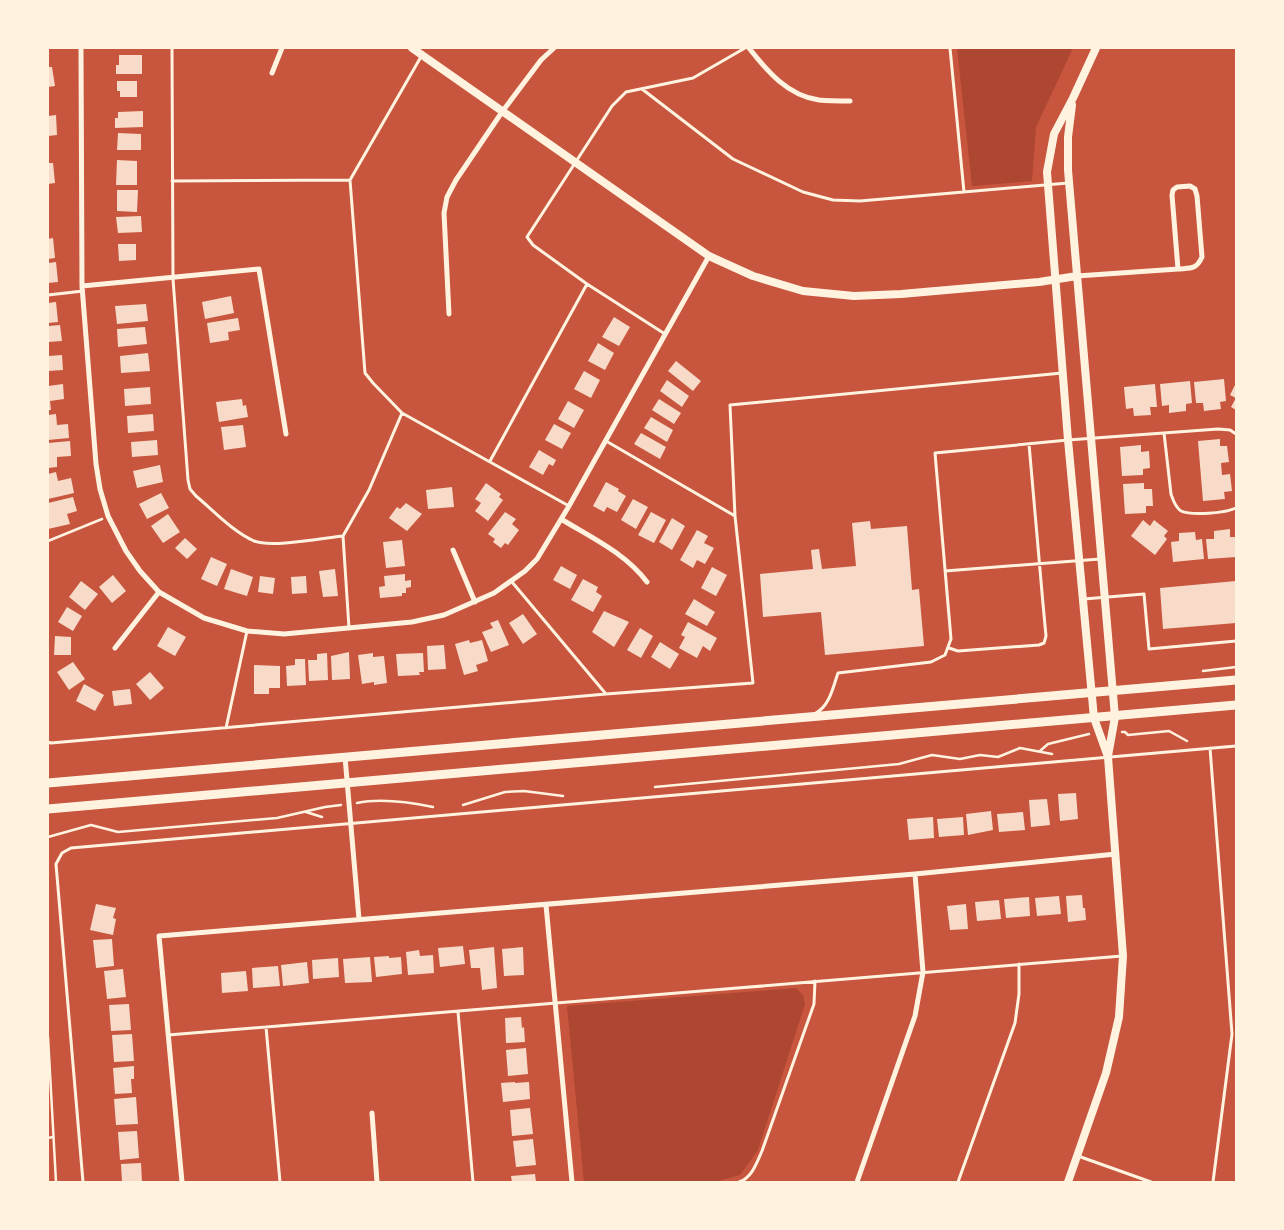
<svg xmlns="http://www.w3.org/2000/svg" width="1284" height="1230" viewBox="0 0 1284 1230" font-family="Commissioner,sans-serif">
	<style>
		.green { fill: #ae4732 }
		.building { fill: #f7dbc8 }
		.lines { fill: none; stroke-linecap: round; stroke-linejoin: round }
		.path { stroke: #fff3e0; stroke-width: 2.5 }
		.service { stroke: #fff3e0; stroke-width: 3 }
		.minor { stroke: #fff3e0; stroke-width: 5 }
		.tertiary { stroke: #fff3e0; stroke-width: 8 }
		.secondary { stroke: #fff3e0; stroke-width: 9 }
	</style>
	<rect width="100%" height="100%" fill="#c8553d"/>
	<!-- green -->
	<path class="green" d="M957,48H1073L1036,127L1032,181L972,186Z
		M796,988L803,995L805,1004L758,1150L740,1175L715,1182H584L567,1006Z"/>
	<!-- building -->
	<path class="building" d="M119,55H142V74H116V65H119Z
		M48,67H52L55,86L48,87Z
		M117,81H137V97H120V91H117Z
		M143,111V127L115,128V118H118V112Z
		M56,115L57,135L48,136V116Z
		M118,133L141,134V150H117Z
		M117,160L137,161V185H116Z
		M48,163H53L55,183L48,184Z
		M117,190H138L137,212L117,211Z
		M141,216L142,232L118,233L116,217Z
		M53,238L55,258L48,259V239Z
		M118,244H136V260L119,261Z
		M56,262L58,282L48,283V263Z
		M231,296L234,313L205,319L202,302Z
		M56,302L58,322L48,323V303Z
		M146,304L148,321L117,324L115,306Z
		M614,317L630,327L619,346L602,337Z
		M238,318L240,330L228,332L229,340L210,343L207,323Z
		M60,325L62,341L48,342V326Z
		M145,327L147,344L118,347L117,329Z
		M598,343L614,353L605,370L588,361Z
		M148,353L150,371L121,373L120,356Z
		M62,355L63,370L48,371V356Z
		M676,361L701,381L693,391L668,371Z
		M584,371L600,380L591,398L574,389Z
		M1224,379L1226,401L1220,402L1221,409L1204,411L1203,403H1196L1194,382Z
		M667,380L689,396L682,407L660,391Z
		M1190,381L1192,403L1186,404V411L1169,413V405L1162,406L1160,384Z
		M1236,383V410L1231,407L1236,398L1230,395Z
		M63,384L64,399L50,401L51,410H48V386Z
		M1155,384L1157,407H1150L1151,415L1134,416L1133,408L1126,409L1124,387Z
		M150,387L151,404L125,406L124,389Z
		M242,399L243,406L246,405L248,417L219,422L216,402Z
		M659,399L681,413L674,424L652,410Z
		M568,401L584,410L574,428L558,419Z
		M56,414L57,425L68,424L69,438L48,440V415Z
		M153,414L154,431L128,433L127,416Z
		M651,417L673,430L667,442L644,428Z
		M554,424L571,433L562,449L545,440Z
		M243,425L246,447L224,450L221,427Z
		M641,433L666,447L660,459L634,444Z
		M1220,439V446H1227L1229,462L1221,463L1222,475L1230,474L1232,491L1224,492L1225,499L1203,501L1198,441Z
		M157,440L158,455L132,457L131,442Z
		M70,441L71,456L57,457V467L48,468V443Z
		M1141,445V452L1149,451L1150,468L1143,469V475L1122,476L1120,447Z
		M539,450L556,460L553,466L549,464L543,475L529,467Z
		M160,465L163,482L137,488L133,471Z
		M56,472L58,481L71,478L74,493L48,499V474Z
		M606,482L619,489L618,491L626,496L617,512L607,507L604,512L593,506Z
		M486,483L501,494L499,497L503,500L488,521L475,511L481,503L475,499Z
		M1144,483V489H1152L1153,506H1146V513L1125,514L1123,484Z
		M452,487L454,507L428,509L426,490Z
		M161,493L169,508L147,519L139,504Z
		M73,497L77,511L67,514L70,524L48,529V503Z
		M633,499L648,507L636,529L621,520Z
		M406,503L422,514L407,531L389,518L397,507L400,509Z
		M505,512L516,519L512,524L519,530L508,545L505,543L501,548L493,542L495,539L488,534Z
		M651,512L666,520L654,543L638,535Z
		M168,514L180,532L163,543L151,526Z
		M672,518L685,526L672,550L659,542Z
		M1143,520L1150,526L1154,520L1168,531L1164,536L1167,539L1155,555L1131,536Z
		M870,521L871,529L907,526L912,590L919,589L924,646L825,655L821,612L763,617L760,574L813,569L811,550L819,549L822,569L856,566L852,523Z
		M1230,529V537H1236V557L1208,559L1206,539H1214V531Z
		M697,530L708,536L704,543L714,548L705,564L697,560L693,568L680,560Z
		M1195,532L1196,540L1202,539L1204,559L1173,562L1171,542L1179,541V533Z
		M185,538L197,549L187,559L175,548Z
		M402,540L405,566L386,568L383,542Z
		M211,557L227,564L217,586L201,579Z
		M561,566L577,575L570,589L553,580Z
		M712,567L727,575L716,596L701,588Z
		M231,569L253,577L247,596L224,589Z
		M335,569L338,596L323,597L319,571Z
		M405,574V581L411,580V587L406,588V593H402V596L380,598L379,587L385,586L384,576Z
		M113,575L126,591L112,603L99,587Z
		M260,576L275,578L273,594L258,592Z
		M306,576L307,593L292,594L291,577Z
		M583,579L598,587L596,592L602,596L593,612L571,600Z
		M81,581L98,594L85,610L69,597Z
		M1236,581V623L1163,629L1160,588Z
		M694,599L715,612L707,626L685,614Z
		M67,607L82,616L73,631L58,622Z
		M604,611L629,622L614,647L592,632Z
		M523,614L537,634L523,644L509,623Z
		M498,620L509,645L491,652L482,632L493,628L490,623Z
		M688,622L717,638L710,651L703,646L697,658L679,648L685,637L681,635Z
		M168,627L186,637L175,656L157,646Z
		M640,628L653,636L641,658L627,650Z
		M55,636L71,637V655H54Z
		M469,640L470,643L482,640L488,661L476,665L478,671L464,675L455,644Z
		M660,642L679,654L670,669L651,657Z
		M444,645L446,669L428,670L427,646Z
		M349,652L350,679L332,680L331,656Z
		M327,653L328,680L309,681L308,660H317V654Z
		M373,653V657L384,656L387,683L374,685V682L362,684L358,655Z
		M423,653L424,672H419L420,675L398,676L396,654Z
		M295,659H305L306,685L287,686L286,666L295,665Z
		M73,662L85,679L69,690L57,672Z
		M254,665L280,666V688H269V694H254Z
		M150,672L164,688L150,700L136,684Z
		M84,684L104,695L95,711L76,701Z
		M130,689L132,704L114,706L112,691Z
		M1076,793L1078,819L1060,821L1058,794Z
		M1047,799L1050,825L1031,827L1029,800Z
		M991,811L993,830L968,835L966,814Z
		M1023,812L1025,830L999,832L997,814Z
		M933,817L934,838L909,840L907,819Z
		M963,817L964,835L939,837L937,819Z
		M1082,895L1083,908H1085L1086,920L1068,922L1066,896Z
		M1059,896L1061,914L1037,916L1035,898Z
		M1029,897L1030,916L1006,918L1004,899Z
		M999,900L1001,919L977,921L975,902Z
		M96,904L116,908L113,918L116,919L113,935L90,930Z
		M966,904L968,929L950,930L947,906Z
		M112,939L114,966L96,968L93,940Z
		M463,946L465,964L440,967L438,948Z
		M494,947L497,988L482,990L480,968H471L469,950Z
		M523,947L524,975L504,976L502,949Z
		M419,950L420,956L433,955L434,973L408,975L406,952Z
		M389,956V958L401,957L402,974L376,977L374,957Z
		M370,957L372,982L345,983L343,959Z
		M338,958L339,977L313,979L312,960Z
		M307,962L309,983L283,986L281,965Z
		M278,966L280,986L253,988L252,968Z
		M123,969L126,997L107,999L104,971Z
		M246,971L248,991L222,993L221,973Z
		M129,1004L131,1030L111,1031L109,1005Z
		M521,1017L522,1028L524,1027L525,1042L506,1043L505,1018Z
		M132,1034L134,1061L114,1062L112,1035Z
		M526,1048L528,1074L508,1076L506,1050Z
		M134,1066V1079H131L132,1093L115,1094L113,1068Z
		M515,1082V1083L529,1082L530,1099L503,1102L501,1083Z
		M136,1097L138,1124L116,1125L114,1099Z
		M530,1108L533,1134L512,1136L510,1110Z
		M137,1131L139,1158L120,1160L118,1132Z
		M533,1139L536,1165L516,1167L513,1141Z
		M141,1163L142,1182H122L121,1164Z
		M535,1174L536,1182H512L511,1176Z"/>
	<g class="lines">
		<!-- path -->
		<path class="path" d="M48,541L102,519
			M1203,671L1236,667
			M1122,732H1125L1128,735L1169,731L1187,741
			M1040,751L1048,744L1089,734
			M655,787L899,764L932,755L960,759L980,755L998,757L1020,748L1052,754
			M357,803C381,798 409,802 433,807
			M463,805L505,792L524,791L563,796
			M306,812L322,817
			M48,837L91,825L118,832L277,818L325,807L341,805
			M48,1037L56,1182
			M48,1138L53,1137"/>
		<!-- service -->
		<path class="service" d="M172,48L173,279L188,480L190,489L196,496C214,511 232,531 254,541C271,548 323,538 343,536L369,490L402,413
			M950,48L964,192
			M422,55L350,180L365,373L373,383L402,413L569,506
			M642,89L733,159L803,192L833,200L860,201L1068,183
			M172,181L350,180
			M48,295L83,291
			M665,334L587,284L533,245L527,237L612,106L626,92L693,78L745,48
			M1164,433L1171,494C1173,500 1175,507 1181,511C1192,516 1226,513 1236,508
			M606,441L735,516
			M490,461L587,284
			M343,536L349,628
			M945,571L1100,559
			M512,582L606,694
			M1084,599L1144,594L1149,649L1236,641
			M949,648L958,651L1039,645L1044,643L1046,636L1043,604L1029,444
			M816,713C830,705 833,687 838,673L931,662L945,655L951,639L935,453L1068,440L1218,429L1230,430L1236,434
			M226,728L247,631
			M48,742L51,743L606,694L753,683L735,516L730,405L1062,373
			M1210,748L1232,1034L1213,1182
			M458,1012L473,1182
			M266,1027L280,1182
			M168,1035C486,1010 804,982 1122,956
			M1078,1156L1151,1182
			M83,1182L56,864L62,853L71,848L1236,746
			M739,1182C752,1178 757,1162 762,1151L814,1004L815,981
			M958,1182L1015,1023L1019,994V964"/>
		<!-- minor -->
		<path class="minor" d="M81,48L82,286L96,464L100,489L108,516L126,551L140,571L159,592L204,618L247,631L284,634L412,622L444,615L494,593L525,571L537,559L569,506L709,256
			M749,48C767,71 788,96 819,100C829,101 840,101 850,101
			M272,73L282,48
			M1077,276L1178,269C1191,268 1196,270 1202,257L1197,196L1195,189L1190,186L1177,187L1173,190L1172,195L1178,269
			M82,286L259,269L286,434
			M449,314L444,213L447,197L456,180L502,112L541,60L554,48
			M561,519C592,538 625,553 647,582
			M453,550L475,602
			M115,648L159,592
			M345,757L359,919
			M546,905L572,1182
			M372,1113L377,1182
			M182,1182L159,936L915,874L1116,854
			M857,1182L915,1016L923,972L915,874"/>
		<!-- tertiary -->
		<path class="tertiary" d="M412,48L709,256L753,276L803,291L854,296L901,294L1039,282L1077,276
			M1072,105L1068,137V170L1115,717L1108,756
			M1068,1182L1106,1073L1119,1017L1123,956L1108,757L1094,718L1068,440L1047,172L1054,134L1073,98L1096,48"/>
		<!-- secondary -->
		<path class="secondary" d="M48,783L1236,680
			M48,809L1236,705"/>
	</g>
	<!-- border -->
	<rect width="1284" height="1230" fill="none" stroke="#fff3e0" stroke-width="98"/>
</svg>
